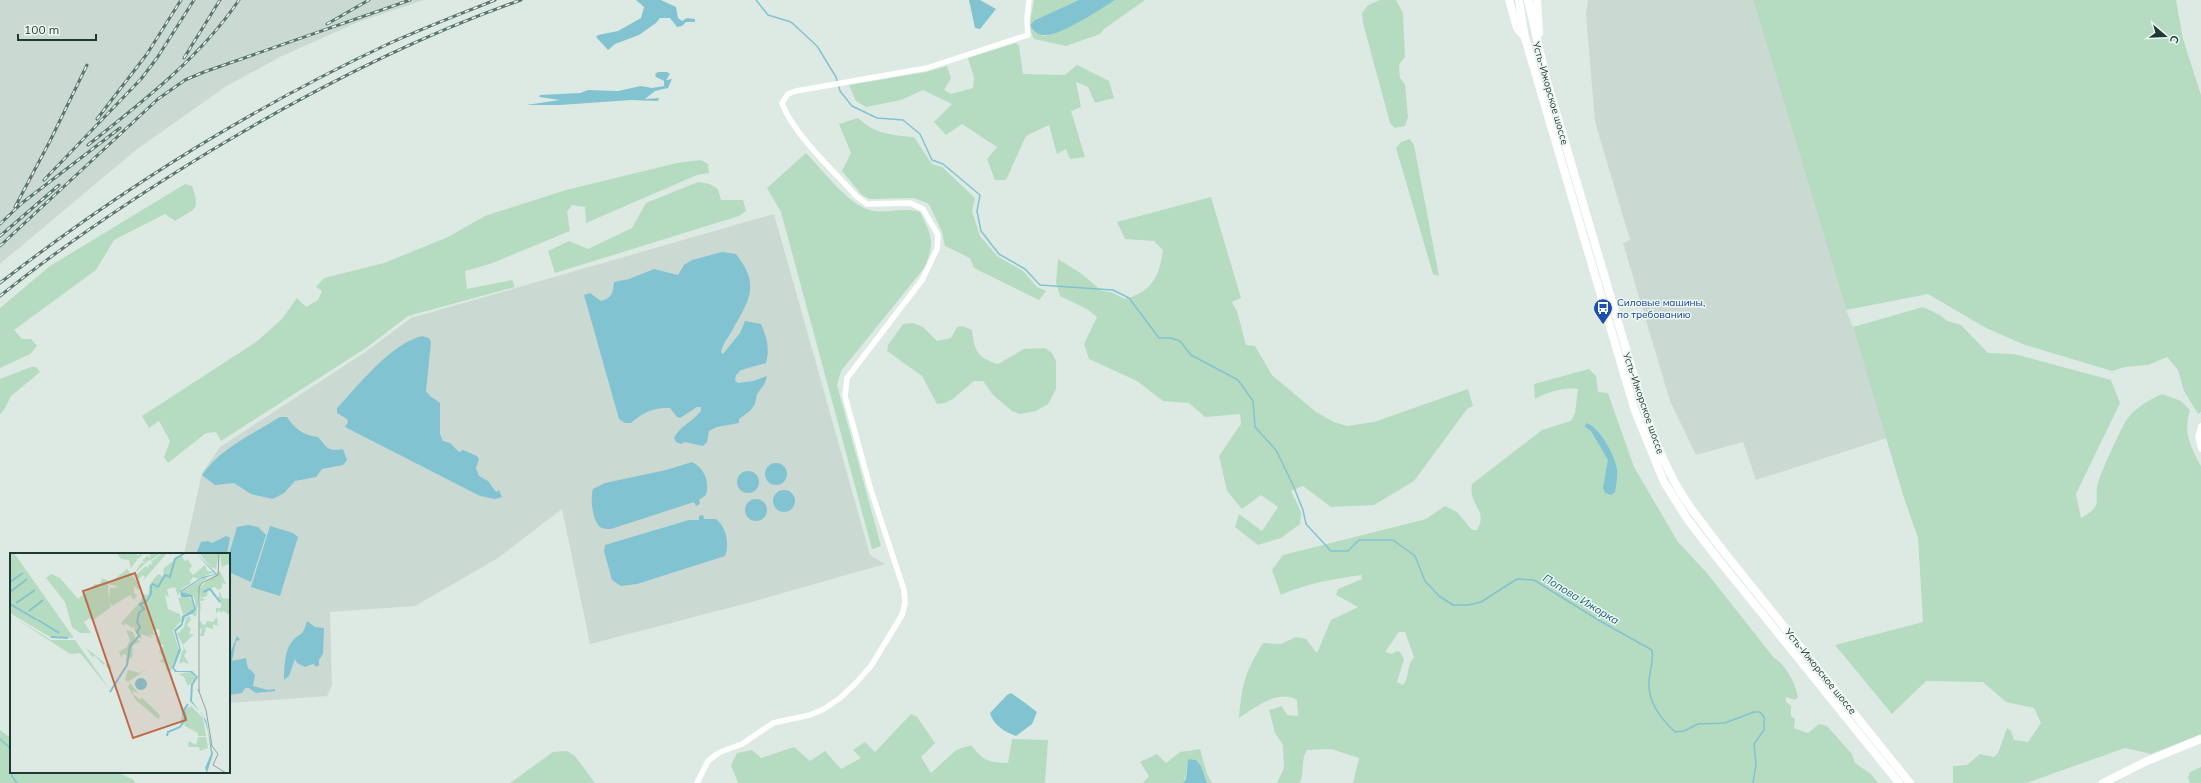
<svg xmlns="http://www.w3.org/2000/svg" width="2201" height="783" viewBox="0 0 2201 783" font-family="Mulish,sans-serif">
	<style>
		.built { fill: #cbd9d3 }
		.green { fill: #b5dcc0; fill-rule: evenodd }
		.water { fill: #82c3d2 }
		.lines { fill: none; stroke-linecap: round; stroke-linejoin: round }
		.stream { stroke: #82c3d2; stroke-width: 1.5 }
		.street { stroke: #fff; stroke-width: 5.5 }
		.secondary { stroke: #fff; stroke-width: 8 }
		.rail-casing { stroke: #58756e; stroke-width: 3 }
		.rail { stroke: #edf6f2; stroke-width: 1.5; stroke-dasharray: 4.5; stroke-linecap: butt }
		.labels { text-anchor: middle; stroke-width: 3; stroke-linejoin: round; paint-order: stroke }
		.street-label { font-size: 10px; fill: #1e3933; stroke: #edf6f2 }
		.transit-label { font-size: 10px; fill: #164399; stroke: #edf6f2; text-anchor: start }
		.water-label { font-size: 11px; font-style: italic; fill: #186476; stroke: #edf6f2 }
		.inset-river { fill: none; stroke: #82c3d2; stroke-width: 2 }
		.inset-road { fill: none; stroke: #91a39d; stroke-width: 1 }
		.view { fill: #c06b47; fill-opacity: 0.15; stroke: #c06b47; stroke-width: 2 }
		.inset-edge { fill: none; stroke: #1e3933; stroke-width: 2 }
	</style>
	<rect width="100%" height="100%" fill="#ddeae4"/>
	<!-- built -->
	<path class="built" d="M0,0H424L358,22L280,57L225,87L136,150L0,264Z
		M1588,0H1753L1846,310L1853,327L1887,438L1756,480L1743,442L1696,455L1670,401L1623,243L1630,240L1595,122L1586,14Z
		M774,214L870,555L885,564L748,603L590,644L562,509L498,558L415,606L330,612L332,685L327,696L229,703V554H184L202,473L220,447L367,351L411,318Z"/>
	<!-- green -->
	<path class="green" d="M1034,0H1079L1037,19V33L1044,36L1067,28L1115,0H1145L1104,29L1100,34L1066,46L1034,39L1029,28Z
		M1380,0H1396L1403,13L1405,57L1399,65L1400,78L1405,84L1408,117L1405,126L1395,128L1390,123L1363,23L1362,13L1368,5Z
		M1753,0H2176L2183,39L2201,95V412L2198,414L2184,391L2178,370L2167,357L2148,365L2125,367L2112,371L2025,345L1986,328L1928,294L1846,310Z
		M1016,43L1019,46L1023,74L1065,75L1077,65L1109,81L1114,98L1095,103L1088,87L1076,82L1081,107L1071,111L1085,157L1070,159L1066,149L1057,154L1049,125L1026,136L1006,180H995L987,159L997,147L962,124L946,135L934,122L952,104L923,90L901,100L866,107L856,101L849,85L926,72L947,66L951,78L944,90L951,94L973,88L974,78L968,58Z
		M858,118C875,134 891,135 914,137L932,164L942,167L975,198L972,211L980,236L997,256L1023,271L1037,287L1046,291L1039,300L974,268L970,258L945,246L942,232L929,204L914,198L870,199L862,195L842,171L851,153L839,124Z
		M1410,139L1414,145L1439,276L1433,274L1396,148L1401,142Z
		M806,153C822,169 850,208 874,211C890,213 903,207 920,212C932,237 935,240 925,267L841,371L837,385L881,546L872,549L781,212L767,188Z
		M701,160L708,164L709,173L697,175L586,223L585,207L572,205L567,212L570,231L490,264L465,271L467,289L512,280L515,287L408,316L366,348L221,441L216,432L206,433L168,463L164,457L170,441L159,421L149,428L142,416L256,342L281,320L297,298L306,307L318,300L322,291L316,287L324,278L384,263L448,237L485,216L566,190L677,163Z
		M698,182L710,184L718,189L721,200H743L746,211L739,216L555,273L548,251L569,241L588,249L632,228L646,203Z
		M185,184L192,186C201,211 195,208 175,221L165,214L114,240L96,270L14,330L22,339H31L37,346L30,354L0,368V308L50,266Z
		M1211,197L1241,298L1232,302L1237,311L1246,345L1255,346L1272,375L1285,386L1316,412L1334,422L1347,426L1374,422L1468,389L1473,406L1467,409L1414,481L1374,505L1331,507L1303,486L1291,491L1301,512L1300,524L1281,538L1258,545L1235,527L1239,514L1262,531L1278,507L1261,495L1242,509L1227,491L1219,456L1241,424L1240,414L1205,417L1189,403L1163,401L1137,381L1089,359L1084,344L1097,317L1087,309L1060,296L1056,282L1058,259L1082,274L1102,291L1111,292L1125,299C1152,291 1159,278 1163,250L1154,241L1125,239L1117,222Z
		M1923,307L1940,315L1947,321L1961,325L1988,353L2014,354L2111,380L2120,403L2076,494L2081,518C2105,504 2093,502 2098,483C2100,474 2122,426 2127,419C2136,407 2149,400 2162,394L2181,401L2190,410C2183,432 2190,446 2201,466V734L2151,754L2125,748L2026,783H1953V766L1967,765L1980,754L1994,757L1998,753L2007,728L2011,731L2014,740L2028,742L2041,723L2034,708L2006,702L1983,682L1926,681L1892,714L1835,645L1923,622L1918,538L1904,498L1853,327Z
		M913,323L923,327L937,341L951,338L957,327L963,326L972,330C975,351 976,357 998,364L1024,349L1045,348L1052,353L1056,361V389L1048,404L1036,411L1020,414L1012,411L993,395L983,381H974L953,399L945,403L937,404L922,376L887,351L888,345L903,324Z
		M31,367H36L40,372L11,396L4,410L0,414V379Z
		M1589,369L1596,376L1598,392L1608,393L1634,467L1678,542L1707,573L1774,658C1785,663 1796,685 1798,697L1795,700L1786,697V702L1791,706V716L1795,719L1794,728L1808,733L1819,724L1827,726L1852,754L1855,763L1871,774L1878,783H1353L1359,758L1331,749L1307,750C1300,761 1305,771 1300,783H1277L1284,768L1283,745L1275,733L1269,710L1282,706L1287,715L1298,716L1297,700C1279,689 1255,707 1239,718C1242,684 1245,672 1263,643L1281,644L1296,637L1306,639L1317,653L1331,620L1358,607L1336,595L1338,589L1362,579L1361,575C1334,579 1307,583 1281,595L1272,570L1283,555L1426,519L1445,506L1457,512L1472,530H1477C1489,509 1468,507 1472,484L1542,430L1571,421L1575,413L1578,389C1562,387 1549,392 1535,399L1534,384ZM1399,632H1405L1414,657C1406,665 1410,677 1403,685L1397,682L1404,659L1400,652L1397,651L1392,654L1385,652Z
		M911,714L917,717L935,743L921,757L931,773L956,750L971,745C983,760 988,763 1008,763L1012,739L1048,740L1045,783H738L731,765L737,753L752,750L761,758L794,747L810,761L825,751L841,769L861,758L853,750L865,742L875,752Z
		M0,730L11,738V772H117L134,780L135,783H0Z
		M1200,749L1207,774L1212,783H1207L1201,766L1196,760L1190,759C1185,767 1188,776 1183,783H1143L1149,776L1140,762L1157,754L1166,763L1180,752Z
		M567,751L575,756L595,783H510L553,752Z
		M2201,767V783H2190L2188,778L2190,772Z"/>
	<!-- water -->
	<path class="water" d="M636,0H661L676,7L678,18L682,21L687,18L695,19V22H686L682,26L677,27L670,18H660L656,23L639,35L615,44L608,50L596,37L598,35L618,31L641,18L644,7Z
		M969,0H980L996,9L980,29L975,28Z
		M1079,0H1115C1099,10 1062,35 1045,35C1039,36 1032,30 1030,25L1035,20Z
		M658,72H667L670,74L666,80L672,79L668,88L655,91L645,99L659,98L658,101L631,100L560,105H526L560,100L539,97L540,95L580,93L588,90L618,91L641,86L652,88L664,86V81L656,77L655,74Z
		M722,252L736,254C759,283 751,298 734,327C730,336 723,342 721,352L723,354L740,333L745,321L761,324C767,338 770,348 766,363L741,370L736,375L735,380L738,383L753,381L767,376L765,383L757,394L755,404L750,411L739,419V423L717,427L709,431L707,442L703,446L685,442L681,444L676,442L674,438C680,426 692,422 701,411V407H697L680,418L677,417L670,408C654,407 643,412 631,423H625L619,419L584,295L590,293L601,301C612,298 613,293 614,282L629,279L654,269L678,275L684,265L692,260Z
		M422,336L429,338L431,342L426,391L430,396L440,403V434L443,441L450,443L459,452L463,450L477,456L479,459L476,468L479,476L488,481L496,492L499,490L502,497L495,499L480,496L345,427L348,422L347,419L337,413V408C361,383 389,345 422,336Z
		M280,417H287C294,428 304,436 318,437C327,447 327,452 343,449L347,460L343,465L322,469L316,477L295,481L284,493L273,499L251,494L234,483L215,485L202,475C220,448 253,434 280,417Z
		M1586,423C1599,426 1616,457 1617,470C1618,477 1616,485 1615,492L1611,495L1605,493L1603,488L1608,460L1591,431L1585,427Z
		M692,462C704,468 710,481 706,495L699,500L700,504L696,506L694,502L611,529C609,529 604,529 602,528C592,524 590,497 593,489L605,483L666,470Z
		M765 474a11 11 0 1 1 22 0a11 11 0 1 1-22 0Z
		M737 482a11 11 0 1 1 22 0a11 11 0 1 1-22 0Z
		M773 501a11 11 0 1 1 22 0a11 11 0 1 1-22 0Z
		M745 510a11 11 0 1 1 22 0a11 11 0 1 1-22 0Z
		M703,515L704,519H716C726,526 730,545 725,556L637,584L621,586L612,580L604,551L605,545L689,520H699V516Z
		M248,525L258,527L266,535L251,582L229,572V554L237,527Z
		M270,526L293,533L298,537L280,596L251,587Z
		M226,536L230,538L227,554H196L201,542L208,541L212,543Z
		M307,621L315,627L324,628L323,654L319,660V665L317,667L313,664L305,667L297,663L295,659L289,676L284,680C284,670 285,650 291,643C300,631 302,639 307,621Z
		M237,636L240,640L236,641L232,661L246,658C249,675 247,664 255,675L253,686L268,690L275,689V691L256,693L249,688H245L242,693L229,695V656Z
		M1011,693C1021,700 1028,705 1037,712L1032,724L1016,736C1005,732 993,725 990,713L1007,695Z
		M1190,759L1196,760L1201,766L1207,783H1183L1186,779L1188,760Z"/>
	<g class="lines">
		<!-- stream -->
		<path class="stream" d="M756,0L768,15L791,22L817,46L836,77L840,91L852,106L877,118L903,120L920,134L932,160L943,164L980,195L977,211L981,231L999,254L1025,269L1040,285L1113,290L1129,298L1159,338H1171L1180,341L1191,355L1238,380L1253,401L1255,427L1276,450L1293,485L1303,510L1306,524L1331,551H1348L1359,540H1393L1415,556L1425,581L1439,596L1453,605H1468L1481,602L1517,579L1534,580L1600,621L1652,650C1654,664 1649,670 1649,683C1648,702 1662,720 1675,732L1684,731L1698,724L1725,723L1754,712H1760L1764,717V730L1754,744L1756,765L1753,783
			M0,739L9,747L11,753
			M13,772L12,776L17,783"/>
		<!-- street -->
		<path class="street" d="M2201,426L2198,437L2201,449
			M697,783L708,761L720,752L742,744L773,723L810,715L824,709L840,698L855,684L871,666L902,615L905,603L904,590L870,487L845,396L847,378L922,280L937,249L938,235L923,209L910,203L867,204L857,197C834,171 793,134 782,103L788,94L796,91L927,68L1028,35L1027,18L1029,0"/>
		<!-- secondary -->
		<path class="secondary" d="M1509,0L1517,28L1525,37
			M1519,0L1525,38L1635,411L1664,482L1688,520L1718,559L1899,783
			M1528,0L1546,78L1642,403C1653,435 1664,465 1681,493C1694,514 1710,533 1724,552L1910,783
			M1537,0L1539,33
			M2103,783L2147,761L2201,739"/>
		<defs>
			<path id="rail" d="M327,24L369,0
				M184,58L220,0
				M97,119L147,54L181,0
				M88,145C142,102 200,58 239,0
				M44,180L141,79L157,58L194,0
				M15,207L50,141L87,65
				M0,224L22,203L120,128
				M0,236L59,185
				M0,246L158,99L185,80L204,72L410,0
				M0,283C120,190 248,110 386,45C421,29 458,15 495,0
				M0,296C67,242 138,195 212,150C310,91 413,38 521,0"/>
		</defs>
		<!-- rail casing -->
		<use href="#rail" class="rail-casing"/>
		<!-- rail -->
		<use href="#rail" class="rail"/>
	</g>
	<!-- icons -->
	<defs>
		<symbol id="bus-pin" viewBox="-11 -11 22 30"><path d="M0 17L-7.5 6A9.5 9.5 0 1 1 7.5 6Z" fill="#1a4fb4" stroke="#edf6f2"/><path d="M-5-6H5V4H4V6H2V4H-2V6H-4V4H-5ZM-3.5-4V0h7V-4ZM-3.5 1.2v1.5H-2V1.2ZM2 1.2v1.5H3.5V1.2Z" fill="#fff"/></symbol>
	</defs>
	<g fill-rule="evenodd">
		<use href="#bus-pin" x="1592" y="297" width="22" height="30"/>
	</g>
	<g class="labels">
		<!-- street labels -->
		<g class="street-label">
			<text transform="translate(1551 93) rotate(74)" y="4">Усть-Ижорское шоссе</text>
			<text transform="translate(1644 403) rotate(71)" y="4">Усть-Ижорское шоссе</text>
			<text transform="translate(1821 671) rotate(51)" y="4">Усть-Ижорское шоссе</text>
		</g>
		<!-- transit labels -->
		<g class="transit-label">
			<text x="1617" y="306">Силовые машины,<tspan x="1617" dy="12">по требованию</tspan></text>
		</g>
		<!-- water labels -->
		<g class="water-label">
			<text transform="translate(1581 599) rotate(31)" y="4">Попова Ижорка</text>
		</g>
	</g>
	<!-- overview -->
	<g transform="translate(10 553)">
		<rect width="220" height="220" fill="#ddeae4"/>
		<path d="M0,0H4L64,85L40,84L0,60ZM107,0H126L128,3L131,0L132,2L128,6L126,5L127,7L121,15L119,7L111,6ZM139,0H151L140,8L139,7L124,21L131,10L136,9L132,8L137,3L141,5ZM152,0H157L132,29L135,24L133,22L129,26L126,22L136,13L138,15L139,11L142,12L141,9ZM189,0H209L206,16L201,14ZM210,0H220V10L212,14V17ZM171,2L175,8L178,6L182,13L179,17L183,22L195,12L197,18L204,19L188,26L183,24L180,28L181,30L171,36L168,43L165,34L157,36L159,44L155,42L158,56L170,61L171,68L163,77L169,98L161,118H157L155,111L150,108L153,105L149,98L154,92L148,91L146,87L150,82L149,76L143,77V80L147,81L140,82L143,85L131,81L132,87L124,77L125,74L122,75L115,70L114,73L111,70L131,48L133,41L138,42L139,33L146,23L149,21L153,24L154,15ZM117,16L131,34L129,37L124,33V40L127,42L124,47L120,42L102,53L99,49L100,35L110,34L98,31L99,49L101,54L82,68L80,65L74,69L81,80H70L62,74L55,49L36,25L41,21L50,25L68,46L85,31H90L92,25L101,29ZM210,18L216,31L212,30V35L208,37L205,34L201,35L208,46L210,38L212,45L220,46V62L213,58L210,60V57L206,60V55H211V51L205,42H201L204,40L198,36L197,43L191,45L196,47L191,48L190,51L193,50L190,52L191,62L190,34ZM194,25H198L191,30L186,64L181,61L186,52L184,44L171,39ZM178,43L182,47L184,57L173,61L168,45ZM0,62L41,87H65L101,138L70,100L60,101ZM180,63L181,67L177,72L181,76L179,81H184L173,92L167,81L174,74L176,65ZM207,64L208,73L203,71V76L196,74L194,83H190L192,75L189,76L190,67L192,71L195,72L197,68L203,69ZM116,77L123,79L126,87L131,88L123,92L122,104L116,108L117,102L113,101L112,105L109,99L117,94L120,87ZM172,93L177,98L174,103L179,111L173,109L169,111L172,98L174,97ZM75,94L91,107L101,115L96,108L100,111L102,115H101L100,116L97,115L95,110L93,112L85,103L82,104L84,106ZM140,114L118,129L115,127L118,117L130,120ZM180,119L186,125L178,133L174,124L168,121ZM120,130L129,141L122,137L124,142L131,147V144L148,160L150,163L148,166L126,147L118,134ZM181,153L193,165L196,183H188V180L175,173L174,169L171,171L172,158ZM188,184H196L198,195L190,198L189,194H178L179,188L186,192Z" fill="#b5dcc0"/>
		<path d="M186,0L207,21L191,26L171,39L182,42L186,56L183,60L175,64L172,73L166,78L171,97L164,115L167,118H182L188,124L183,132L182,148L196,167L203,201L197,220L195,215L201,201L198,178L193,162L180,148L181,131L186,124L180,119H165L162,115L169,95L164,77L171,71L172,63L184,56L181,44H171L170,38L192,24L205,21ZM125 131a6 6 0 1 1 12 0a6 6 0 1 1-12 0Z" fill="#82c3d2"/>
		<path class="inset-river" d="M0,29L13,20M0,39L17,26M193,39L200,36L210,49M6,50L25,37M0,51L27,67M19,58L33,47M28,67L49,80M41,84L58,85M100,139L117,112L120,93L129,83L127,79L130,74L127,69L129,60L134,56L130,51L136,49L141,41V33L143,31L148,34L155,22L160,24L165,6L175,0M157,183L158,179L170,174L176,165L174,157L178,151"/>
		<path class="inset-road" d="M188,136L196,157L202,193L208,201L203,212L216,220M189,139V34L192,30L208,22L209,0"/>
		<path class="view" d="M125,20L176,167L123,185L73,38Z"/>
		<rect width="220" height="220" class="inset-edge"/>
	</g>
	<!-- north arrow -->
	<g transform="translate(2165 36) rotate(109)" stroke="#edf6f2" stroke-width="3" paint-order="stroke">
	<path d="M0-3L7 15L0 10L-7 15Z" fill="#1e3933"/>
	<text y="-6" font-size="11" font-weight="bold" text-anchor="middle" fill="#1e3933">С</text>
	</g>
	<!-- scale -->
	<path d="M18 34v6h78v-6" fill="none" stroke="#1e3933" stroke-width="2"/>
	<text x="24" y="34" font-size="12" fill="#1e3933" stroke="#edf6f2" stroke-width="3" paint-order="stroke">100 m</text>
</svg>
